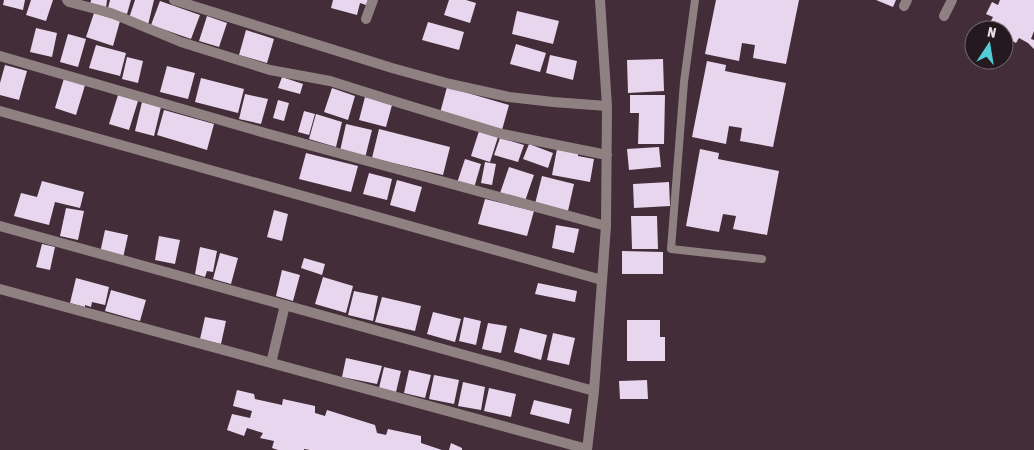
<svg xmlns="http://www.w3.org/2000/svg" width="1034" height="450" viewBox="0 0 1034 450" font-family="'Asap Condensed',sans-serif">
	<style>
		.building { fill: #e7d6ee }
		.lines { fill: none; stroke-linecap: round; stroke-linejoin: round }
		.service { stroke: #8f8182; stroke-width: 8 }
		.minor { stroke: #8f8182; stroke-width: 10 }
	</style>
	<rect width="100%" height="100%" fill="#432d38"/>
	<!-- building -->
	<path class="building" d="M4,0H25L23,10L3,5Z
		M31,0H53L46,21L26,15Z
		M91,0H107L106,8L90,5Z
		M110,0H131L127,14L108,8Z
		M135,0H154L148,25L129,18Z
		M333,0H368L366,5L360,3L357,15L331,8Z
		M449,0H466L476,3L470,23L444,15Z
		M716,0H799L786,64L753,58L755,45L742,43L739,61L705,54Z
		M876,0H896L893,7Z
		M1000,0H1034V31L1031,39L1034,40V49L1028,43L1019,38L1016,43L1004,36V30H1001L1002,29L990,23L993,17L986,14L992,2L998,5Z
		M160,1L200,15L191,39L151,25Z
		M517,11L559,21L553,44L512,34Z
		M94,13L120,21L113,46L86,37Z
		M207,16L227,23L219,47L199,41Z
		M428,22L464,32L459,50L422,40Z
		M36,28L57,33L52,57L30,52Z
		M246,30L274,39L267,63L239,55Z
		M68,34L86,39L78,67L60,62Z
		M516,44L546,53L540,72L510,64Z
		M96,45L126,53L120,76L89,68Z
		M550,55L577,61L573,80L546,73Z
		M127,57L143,61L138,83L122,79Z
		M663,59L664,91L628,93L627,60Z
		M707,61L726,65L725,71L786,83L773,147L740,141L742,128L729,126L726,144L692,137Z
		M5,65L27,71L19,100L0,95V83Z
		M167,66L195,73L188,99L160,92Z
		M65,75L86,82L76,115L55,108Z
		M282,77L303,84L300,94L278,88Z
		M201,78L244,89L238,113L195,102Z
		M447,87L509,105L502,130L440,113Z
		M332,88L355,96L348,120L324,112Z
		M245,94L268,99L261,124L239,119Z
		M118,95L138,101L129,130L109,124Z
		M630,95H665L664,144H638L639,113H630Z
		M365,97L392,105L386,127L359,120Z
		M278,100L289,103L284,121L273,118Z
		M142,102L161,107L154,136L135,131Z
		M164,110L214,124L207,150L157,135Z
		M304,111L315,114L309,135L298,132Z
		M316,114L342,122L336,147L309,139Z
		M346,124L372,130L365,158L340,151Z
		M379,129L450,147L443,175L372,158Z
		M479,131L498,137L490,162L471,156Z
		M500,138L524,145L518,162L494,155Z
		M529,144L553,153L548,168L523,159Z
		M659,147L661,167L629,170L627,149Z
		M557,149L578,153V156L594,159L590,182L552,175Z
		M700,149L719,153L718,159L779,171L767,235L733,229L736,216L723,214L719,232L686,226Z
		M306,153L358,166L351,192L299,179Z
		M465,159L481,164L474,188L457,183Z
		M485,162L496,164L492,185L481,183Z
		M509,167L534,175L524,204L499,196Z
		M369,173L392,179L387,200L363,194Z
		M542,176L574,184L568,211L535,204Z
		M397,180L422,187L415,212L390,205Z
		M42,181L84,192L80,208L55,202L49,225L14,216L21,193L37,197Z
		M669,182L670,206L634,208L633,184Z
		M485,199L534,211L527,236L478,224Z
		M66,208L84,211L78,240L60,236Z
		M274,210L288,214L282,241L267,237Z
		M631,216H657L658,249H632Z
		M556,225L579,229L574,253L552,248Z
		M105,230L128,235L123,258L100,253Z
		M159,236L180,240L175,264L155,260Z
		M42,244L55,247L50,270L36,267Z
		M200,247L217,251L213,272L207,271L205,277L195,274Z
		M622,251L663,252V274H622Z
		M220,253L238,258L231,284L213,279Z
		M304,258L325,264L322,275L301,268Z
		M282,270L300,275L293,301L276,296Z
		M323,277L353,286L346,313L315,304Z
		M76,278L109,287L105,305L92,302L91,307L85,305V307L70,303Z
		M538,283L577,291L575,302L535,294Z
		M111,290L146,300L140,321L105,311Z
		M354,291L378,296L373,321L348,315Z
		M382,297L421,306L415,331L375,322Z
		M433,312L461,319L455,342L427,334Z
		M205,317L226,321L221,344L200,339Z
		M464,317L481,321L476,345L459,341Z
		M627,320H660V337H665V361H627Z
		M488,323L507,326L501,353L482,349Z
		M520,328L547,335L541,360L514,352Z
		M553,333L575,338L569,365L547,360Z
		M346,358L382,366L377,384L342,377Z
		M384,367L401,371L396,392L379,388Z
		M409,370L431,375L425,398L404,393Z
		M434,375L459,380L454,404L429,399Z
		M647,380L648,399H620L619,381Z
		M463,382L485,387L481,410L458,406Z
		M489,388L516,394L511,417L484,411Z
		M237,390L254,394L255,399L282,405L283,399L315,406V413L325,416L327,410L375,425L377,433L386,435L388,429L421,436V443L442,450H310L304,449V450H278L272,448L274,441L260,438L263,433L247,428L244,436L227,430L232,414L250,418L252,411L233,406Z
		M534,400L572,409L569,424L530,414Z
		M451,443L462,448V450H449Z"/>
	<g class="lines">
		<!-- service -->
		<path class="service" d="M695,0L684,82L671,249L762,259"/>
		<!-- minor -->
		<path class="minor" d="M67,0L69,2L111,13L181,42L270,70L330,81L400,103L502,134L607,155
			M174,0L392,68L450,84L509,97L553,102L607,106
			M904,6L907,0
			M944,16L952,0
			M366,19L373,0
			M0,56L265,133L606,226
			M0,111L602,280
			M0,226L594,391
			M0,289L587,449
			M271,363L285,305
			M587,450L594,391L606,226L607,106L600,0"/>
	</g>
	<!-- north arrow -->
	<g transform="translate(989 45) rotate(12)"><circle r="24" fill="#23191e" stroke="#73676d"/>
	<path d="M0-4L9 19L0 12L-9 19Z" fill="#52ccd5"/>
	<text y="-8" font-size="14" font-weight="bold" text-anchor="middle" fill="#eadce3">N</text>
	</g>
</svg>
